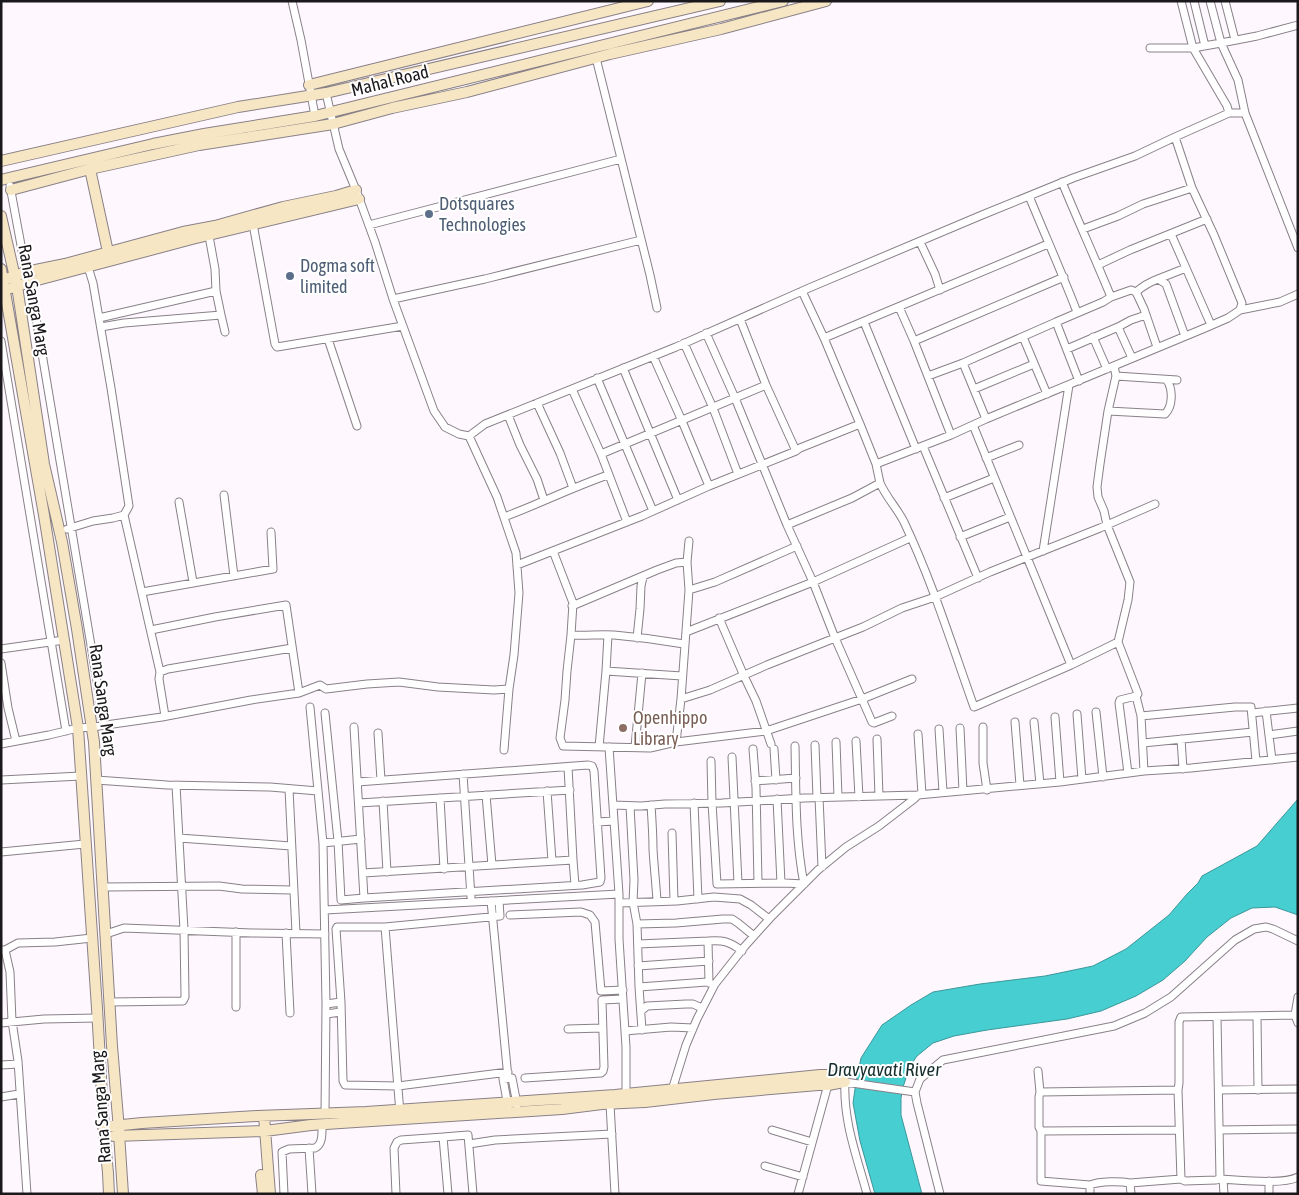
<svg xmlns="http://www.w3.org/2000/svg" width="1299" height="1195" viewBox="0 0 1299 1195" font-family="'Asap Condensed',sans-serif">
	<style>
		.water { fill: #47ced1; stroke: #3a979a }
		.lines { fill: none; stroke-linecap: round; stroke-linejoin: round }
		.street-casing { stroke: #898188; stroke-width: 9 }
		.secondary-casing { stroke: #898188; stroke-width: 12 }
		.street { stroke: #fff; stroke-width: 7 }
		.secondary { stroke: #f7e6c4; stroke-width: 10 }
		.service-dot { fill: #5c6f8a; stroke: #fff; stroke-width: 2 }
		.education-dot { fill: #8d6e63; stroke: #fff; stroke-width: 2 }
		.labels { text-anchor: middle; stroke-width: 4; stroke-linejoin: round; paint-order: stroke }
		.street-label { font-size: 18px; fill: #1b181b; stroke: #fff }
		.service-label { font-size: 18px; fill: #4e5e75; stroke: #fff; text-anchor: start }
		.education-label { font-size: 18px; fill: #785e54; stroke: #fff; text-anchor: start }
		.water-label { font-size: 19px; font-style: italic; fill: #172e2e; stroke: #fff }
	</style>
	<rect width="100%" height="100%" fill="#fef7fe"/>
	<!-- water -->
	<path class="water" d="M1298,799V915L1275,907L1252,908L1231,918L1207,937L1185,961L1163,980L1136,996L1101,1011L1067,1019L987,1030L954,1036L933,1043L917,1056L910,1066L903,1087L901,1098V1115L922,1194H875L860,1141L853,1103L856,1082L861,1058L882,1025L911,1005L933,992L980,984L1045,976L1093,966L1126,949L1169,915L1187,894L1198,883L1202,876L1257,846Z"/>
	<g class="lines">
		<defs>
			<path id="street" d="M292,1L301,40L315,116
				M1194,1L1205,46
				M1225,1L1235,40
				M1150,48H1193L1181,1
				M596,58L650,275L657,308
				M326,93L339,149L356,190L375,242L393,299L434,411L445,427L459,434L469,436L485,424L676,347L809,288L982,215L1073,178L1135,156L1175,137L1192,188L1214,235L1242,303L1240,310L1228,318L1205,328L986,419L951,435L876,464L880,483L852,498L787,525L813,582L835,638L863,627L902,608L935,597L990,572L1100,528L1155,504
				M1229,113H1245L1298,248
				M1245,113L1238,80L1221,43L1257,36L1298,25
				M1175,137L1229,113L1227,106L1193,48L1221,43L1210,1
				M1062,182C1078,221 1095,258 1111,297
				M10,186L26,272L30,282L99,693L103,725
				M1029,196C1045,235 1062,273 1077,312
				M253,224L275,344L277,347L403,326
				M369,225L621,159
				M1083,229L1118,216L1143,204L1192,188
				M1171,234L1186,268
				M920,242L935,274L940,290
				M1098,265L1130,250L1207,219
				M1158,279L1186,268L1211,325
				M1136,292C1143,286 1150,282 1158,279L1166,284L1185,336
				M393,299L485,279L641,240
				M899,307L914,341L951,435
				M1240,310L1280,302L1298,294
				M221,315L225,332
				M99,318L216,291L215,269L209,236
				M740,319L766,385L796,451
				M864,322L916,449
				M101,327L124,323L221,315L216,291
				M1118,327L1132,358
				M706,333L735,398L787,525
				M1023,337L1047,394
				M1093,337L1107,369
				M824,338L1048,244
				M328,339L357,426
				M1,341L66,731
				M914,341L1064,277
				M684,343L713,408L738,474
				M1067,349L1118,327L1131,320L1146,315
				M653,356L682,421L709,486
				M963,363L986,419
				M1114,366L1116,376L1108,411L1100,464L1097,487L1098,497L1104,511L1107,525L1130,582L1128,600L1118,642L1138,694L1136,696L1141,716L1144,771
				M623,368L678,500
				M928,376L963,363L1056,322
				M1116,376L1177,380
				M597,378L653,511
				M1079,381L1056,322L1103,302L1111,297L1131,290L1136,292L1144,309L1157,347
				M572,389L601,454L627,522
				M974,389L1034,364
				M537,403L560,453L573,488
				M1108,411L1165,414C1173,406 1173,390 1167,380
				M508,415L520,445L537,479L544,500
				M860,424L876,464
				M973,425L1071,665
				M923,446L978,578
				M601,454L766,385
				M986,458L1019,445
				M880,483C886,497 897,508 904,522C932,581 952,645 974,707L1071,665L1118,642
				M224,495L234,576
				M944,498L994,478
				M179,502L193,582
				M124,515L160,672
				M504,517C539,504 573,487 608,475
				M67,529L93,521L113,518L124,515L129,506L111,388L93,283L88,267
				M960,537L1010,517
				M553,551L573,603L571,635L567,671L565,700L560,738L563,746L650,748L676,742L681,699L689,590L687,562L689,541
				M1043,551L1069,385
				M517,565L642,516L709,486L796,451L800,448L860,424L824,338L802,291
				M689,590L715,582L797,546
				M142,592L273,569L271,532
				M572,606L657,570L676,563L687,562
				M719,618L744,676L756,701L771,744
				M151,630L215,617L286,605L299,693
				M686,632L813,582L910,538
				M571,635C586,636 600,634 614,635C638,637 661,640 684,644
				M637,638L640,609L641,586L643,577
				M1,649L64,640
				M1,663L8,708L16,741
				M606,671L682,676
				M681,699L710,690L767,665L835,638L872,722L874,723L892,716
				M310,707L323,843L326,1004L325,1114
				M1266,711L1272,760
				M1096,712L1103,777
				M325,713L338,841L341,900L364,898L354,727
				M1252,713L1298,708
				M1077,714L1082,779
				M165,716L159,679L160,672L168,669L292,648
				M1141,716L1235,707H1251L1256,761
				M1055,717L1060,782
				M1015,722L1020,785
				M1034,722L1040,784
				M983,727V763L987,790
				M960,728L963,791
				M939,729L943,792
				M378,733L381,780
				M918,734L922,794
				M1269,735L1298,731
				M877,739L879,796
				M1181,739L1183,769
				M856,741L859,797
				M676,742L766,731L862,699L912,679
				M836,742L838,797
				M1143,743L1253,732
				M1,744L49,735L78,728L92,727L162,717L251,700L299,693L320,685L326,689L367,684L399,682L438,687L494,690L509,689L514,655L519,593L516,553L497,497L469,436
				M815,745L817,797
				M599,747L606,671L608,635
				M609,747L619,894V939L626,1047V1098
				M635,747L642,673
				M753,749L756,788L758,883
				M774,749L776,780
				M504,750L509,689
				M732,757L738,883
				M711,761L712,803L717,884L785,883L804,884C795,838 796,792 795,746
				M1128,773L1119,703L1120,700L1136,696
				M463,774L471,897
				M1,780L81,776
				M96,780L167,785L270,787L318,791
				M755,781L796,778
				M357,782L588,765L592,766L594,771L601,878L600,882L582,885L364,898
				M289,789L296,933
				M547,791L552,861
				M486,795L492,865
				M819,797L822,867
				M440,798L444,869
				M777,799L781,883
				M383,801L387,872
				M359,803L570,790
				M694,803L698,899
				M613,805L641,806L665,804L722,803L804,798L918,795L1060,782L1144,771L1191,768L1298,757
				M651,805C652,820 653,834 653,849C654,867 656,884 657,901
				M630,806L634,880L633,902L637,924L639,987L642,1030
				M597,822L614,821
				M672,833L674,901
				M179,838L291,846
				M323,843L361,839
				M1,852L85,844
				M573,860L575,885
				M363,873L573,860L568,767
				M103,887L219,886L242,889L293,890
				M491,901L508,1078
				M619,903L677,901L714,897L740,899L751,905L769,919
				M325,910L619,894
				M510,915L581,912L590,915L595,922L601,991L623,990
				M637,924L676,923L723,919H732L738,923L754,936
				M385,927L500,916L499,901
				M286,933L290,1013
				M106,934L124,928L252,933L325,934
				M638,944L708,941
				M1,950H5L10,972L12,1021L18,1061L27,1194
				M5,950L18,943L55,942L92,938
				M638,966L709,961
				M709,983L708,941C723,940 729,941 742,951
				M639,987L707,982L712,984
				M1298,997L1295,1015L1298,1023
				M110,1002L183,1001L185,997L184,930L176,785
				M341,1002L343,1081L345,1085L398,1086L508,1072
				M326,1004L341,1002L336,929L337,927H385L400,1113
				M236,1007V932
				M641,1011L647,1006L686,1004H693L702,1008
				M326,1014L341,1012
				M1217,1017L1220,1179C1239,1180 1283,1185 1298,1177
				M1257,1017L1258,1090
				M1,1023L44,1019L98,1018
				M568,1029L602,1028
				M625,1031L671,1027L693,1028
				M1,1065L18,1064
				M1038,1071L1040,1092L1039,1097V1127L1041,1131V1181L1090,1185C1100,1181 1120,1181 1130,1183L1181,1179L1185,1181L1216,1180L1220,1179
				M525,1078L601,1073L603,1071L604,1067L602,1000L623,999
				M672,1090L686,1045L697,1019L715,984L745,946L772,916L818,870L846,847L879,826L914,799L918,795
				M1219,1090L1298,1089
				M1040,1092L1178,1090
				M1,1097L19,1094
				M610,1104L615,1194
				M508,1106L503,1079L512,1078L517,1104
				M772,1130L812,1142
				M1220,1130L1298,1129
				M1041,1131L1179,1130
				M469,1144L495,1140L612,1134
				M309,1148L312,1194
				M765,1166L803,1177
				M1181,1179L1178,1090L1179,1083V1022L1181,1017L1295,1015
				M1223,1179L1224,1194
				M1269,1181V1194
				M1130,1183L1131,1194
				M1090,1185V1194
				M284,1194L282,1152L289,1149L315,1148C323,1144 322,1133 322,1124
				M396,1194L394,1148L397,1142L401,1140L443,1137
				M448,1194L443,1137L468,1135L473,1194
				M798,1194L829,1081
				M867,1194C857,1157 843,1121 845,1082L915,1092
				M940,1194L917,1103L915,1092L920,1079L943,1060L1114,1026L1145,1013L1171,997L1235,940L1254,929L1266,927L1273,929L1298,941"/>
			<path id="secondary" d="M309,85L648,1
				M1,161L238,107L326,93L720,1
				M1,180L153,144L204,134L315,116L783,1
				M11,190L90,169
				M1,216L17,286L44,464L62,542L77,629L94,742L112,1046L118,1118L123,1194
				M108,252L90,169L199,145L333,124L392,108L467,92L610,54L721,29L826,1
				M1,269L44,515L78,728L97,1008L104,1130L108,1173L109,1194
				M9,278L26,272L65,264L183,232L215,226L283,207L336,196L356,190
				M11,288L30,282L192,239L359,199
				M264,1116L270,1194
				M103,1127L142,1123L257,1116L366,1112L615,1095L820,1075H829L845,1082
				M114,1136L265,1131L311,1125L356,1122L562,1109L602,1104L645,1102L714,1094L818,1085H828L844,1082
				M261,1175L263,1194"/>
		</defs>
		<!-- street casing -->
		<use href="#street" class="street-casing"/>
		<!-- secondary casing -->
		<use href="#secondary" class="secondary-casing"/>
		<!-- street -->
		<use href="#street" class="street"/>
		<!-- secondary -->
		<use href="#secondary" class="secondary"/>
	</g>
	<!-- markers -->
	<g class="service-dot">
		<circle cx="429" cy="214" r="5"/>
		<circle cx="290" cy="276" r="5"/>
	</g>
	<circle class="education-dot" cx="623" cy="728" r="5"/>
	<g class="labels">
		<!-- street labels -->
		<g class="street-label">
			<text transform="translate(390 81) rotate(-14)" y="6">Mahal Road</text>
			<text transform="translate(34 300) rotate(80)" y="6">Rana Sanga Marg</text>
			<text transform="translate(103 700) rotate(82)" y="6">Rana Sanga Marg</text>
			<text transform="translate(101 1107) rotate(-94)" y="6">Rana Sanga Marg</text>
		</g>
		<!-- service labels -->
		<g class="service-label">
			<text x="439" y="210">Dotsquares<tspan x="439" dy="21">Technologies</tspan></text>
			<text x="300" y="272">Dogma soft<tspan x="300" dy="21">limited</tspan></text>
		</g>
		<!-- education labels -->
		<g class="education-label">
			<text x="633" y="724">Openhippo<tspan x="633" dy="21">Library</tspan></text>
		</g>
		<!-- water labels -->
		<g class="water-label">
			<text x="884" y="1076">Dravyavati River</text>
		</g>
	</g>
	<!-- border -->
	<rect width="1299" height="1195" fill="none" stroke="#1b181b" stroke-width="5"/>
</svg>
